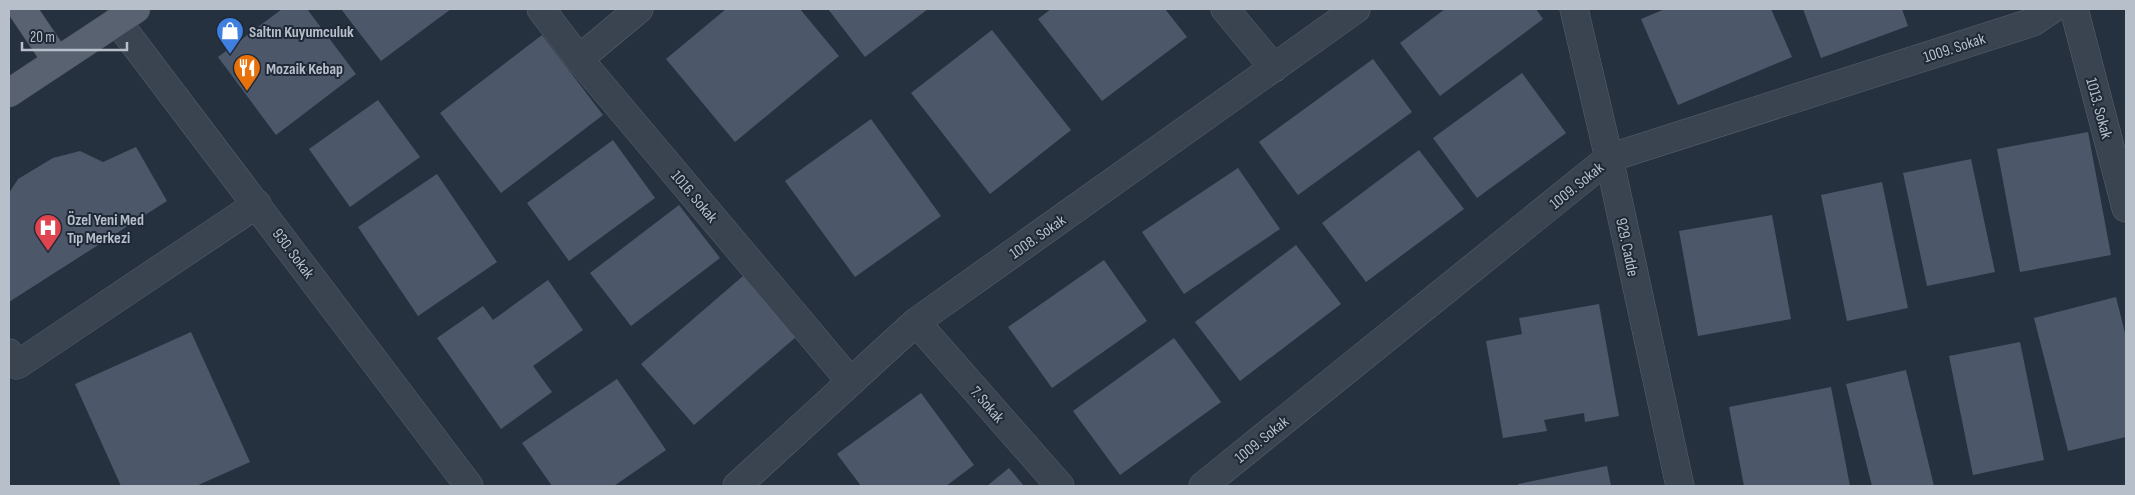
<svg xmlns="http://www.w3.org/2000/svg" width="2135" height="495" viewBox="0 0 2135 495" font-family="'Sofia Sans Condensed',sans-serif">
	<style>
		.building { fill: #4c5869 }
		.lines { fill: none; stroke-linecap: round; stroke-linejoin: round }
		.minor-casing { stroke: #58616e; stroke-width: 29 }
		.major-casing { stroke: #444c59; stroke-width: 29 }
		.minor { stroke: #3a4350; stroke-width: 28 }
		.major { stroke: #586270; stroke-width: 28 }
		.labels { text-anchor: middle; stroke-width: 4; stroke-linejoin: round; paint-order: stroke }
		.poi-label { font-size: 16px; font-weight: bold; fill: #b7bfcb; stroke: #1f2836; text-anchor: start }
		.street-label { font-size: 16px; fill: #b7bfcb; stroke: #1f2836 }
	</style>
	<rect width="100%" height="100%" fill="#263140"/>
	<!-- building -->
	<path class="building" d="M282,9H307L356,74L276,135L218,57Z
		M341,9H451L381,61Z
		M726,9H800L839,56L735,142L666,59Z
		M828,9H928L865,57Z
		M1051,9H1165L1187,37L1102,101L1038,19Z
		M1445,9H1536L1543,19L1440,96L1400,43Z
		M1665,9H1771L1792,57L1678,105L1641,19Z
		M1803,9H1902L1908,26L1821,58Z
		M992,30L1071,130L990,194L911,93Z
		M542,35L603,115L501,193L440,113Z
		M1373,59L1412,112L1298,195L1259,142Z
		M1522,73L1566,133L1477,198L1433,138Z
		M378,100L420,157L350,207L309,149Z
		M871,119L941,216L855,277L785,181Z
		M2088,132L2111,255L2020,272L1997,149Z
		M613,140L655,198L569,261L527,203Z
		M136,147L167,201L9,302V193L18,179L53,158L80,151L103,162Z
		M1419,150L1464,209L1366,282L1322,223Z
		M1971,159L1995,272L1927,286L1903,173Z
		M1238,168L1280,229L1184,294L1142,232Z
		M437,174L497,262L418,316L358,227Z
		M1882,182L1908,308L1847,321L1821,195Z
		M679,205L720,258L631,326L590,273Z
		M1772,215L1791,319L1698,336L1679,231Z
		M1296,245L1341,304L1240,381L1195,322Z
		M1104,260L1147,321L1052,388L1008,327Z
		M743,276L796,337L694,425L641,364Z
		M548,280L583,330L533,366L552,392L501,429L437,338L483,306L493,320Z
		M2116,297L2126,337V437L2068,451L2034,318Z
		M1599,304L1619,416L1585,422L1584,413L1544,420L1547,431L1503,438L1486,341L1522,334L1519,318Z
		M191,332L250,462L196,486H121L75,384Z
		M1174,338L1221,402L1120,475L1073,411Z
		M2020,342L2044,460L1973,475L1949,356Z
		M1906,370L1934,486H1872L1846,384Z
		M617,379L666,450L614,486H552L522,443Z
		M1831,387L1850,486H1744L1729,407Z
		M921,393L974,465L946,486H861L837,454Z
		M1607,466L1611,486H1518V484Z
		M1009,468L1024,486H987Z"/>
	<g class="lines">
		<defs>
			<path id="minor" d="M541,9L579,59L851,382
				M1225,9L1274,68
				M1574,9L1609,158L1680,486
				M2074,9L2126,208
				M117,21L469,486
				M579,59L639,9
				M916,322L1060,486
				M9,353L17,365L257,204
				M737,486L916,322L1356,9
				M1203,486L1609,158L2033,22L2052,9"/>
			<path id="major" d="M22,9L57,61
				M9,93L136,9"/>
		</defs>
		<!-- minor casing -->
		<use href="#minor" class="minor-casing"/>
		<!-- major casing -->
		<use href="#major" class="major-casing"/>
		<!-- minor -->
		<use href="#minor" class="minor"/>
		<!-- major -->
		<use href="#major" class="major"/>
	</g>
	<!-- icons -->
	<defs>
		<symbol id="shop-pin" viewBox="-11 -11 22 30"><path d="M0 17L-7.5 6A9.5 9.5 0 1 1 7.5 6Z" fill="#3f7fe0" stroke="#1f2836"/><path d="M-5-2.5h2.3a2.7 3.5 0 0 1 5.4 0H5L5.5 6h-11ZM-1.5-2.5h3a1.5 2.3 0 0 0-3 0Z" fill="#fff"/></symbol>
		<symbol id="restaurant-pin" viewBox="-11 -11 22 30"><path d="M0 17L-7.5 6A9.5 9.5 0 1 1 7.5 6Z" fill="#e8710a" stroke="#1f2836"/><path d="M-5-6h1v4h1v-4h1v4h1v-4h1v5L-1.5 .5V6h-2V.5L-5-1ZM5-6V6H3V1.5H1.5Q1.5-4 5-6Z" fill="#fff"/></symbol>
		<symbol id="hospital-pin" viewBox="-11 -11 22 30"><path d="M0 17L-7.5 6A9.5 9.5 0 1 1 7.5 6Z" fill="#e0444e" stroke="#1f2836"/><path d="M-5-5h3v3.5h4V-5h3V5h-3V1.5h-4V5h-3Z" fill="#fff"/></symbol>
	</defs>
	<g fill-rule="evenodd">
		<use href="#shop-pin" x="214" y="15" width="32" height="43"/>
		<use href="#restaurant-pin" x="231" y="52" width="32" height="43"/>
		<use href="#hospital-pin" x="32" y="212" width="32" height="43"/>
	</g>
	<g class="labels">
		<!-- poi labels -->
		<g class="poi-label">
			<text x="249" y="37">Saltın Kuyumculuk</text>
			<text x="266" y="74">Mozaik Kebap</text>
			<text x="67" y="225">Özel Yeni Med<tspan x="67" dy="18">Tıp Merkezi</tspan></text>
		</g>
		<!-- street labels -->
		<g class="street-label">
			<text transform="translate(1954 47) rotate(-18)" y="6">1009. Sokak</text>
			<text transform="translate(2100 108) rotate(75)" y="6">1013. Sokak</text>
			<text transform="translate(1576 185) rotate(-39)" y="6">1009. Sokak</text>
			<text transform="translate(695 196) rotate(50)" y="6">1016. Sokak</text>
			<text transform="translate(1037 236) rotate(-35)" y="6">1008. Sokak</text>
			<text transform="translate(1628 247) rotate(78)" y="6">929. Cadde</text>
			<text transform="translate(294 253) rotate(53)" y="6">930. Sokak</text>
			<text transform="translate(988 404) rotate(49)" y="6">7. Sokak</text>
			<text transform="translate(1261 439) rotate(-39)" y="6">1009. Sokak</text>
		</g>
	</g>
	<!-- border -->
	<rect width="2135" height="495" fill="none" stroke="#b7bfcb" stroke-width="20"/>
	<!-- scale -->
	<path d="M22 42v8h105v-8" fill="none" stroke="#b7bfcb" stroke-width="2.5"/>
	<text x="30" y="42" font-size="15" fill="#b7bfcb" stroke="#1f2836" stroke-width="4" paint-order="stroke">20 m</text>
</svg>
